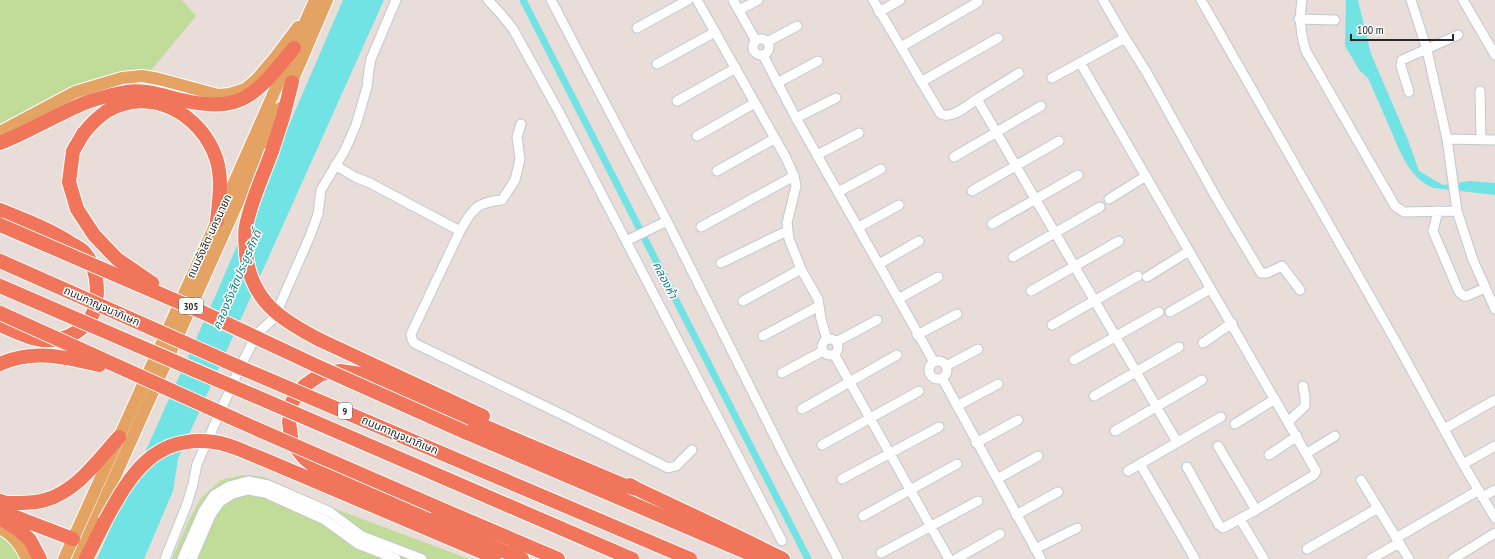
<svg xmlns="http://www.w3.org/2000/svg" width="1495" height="559" viewBox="0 0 1495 559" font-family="'PT Sans Narrow','Noto Sans Thai',sans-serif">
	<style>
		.green { fill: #c1db99 }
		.water { fill: #72e3e4 }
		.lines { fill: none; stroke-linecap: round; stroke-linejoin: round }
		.canal { stroke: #72e3e4; stroke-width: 7 }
		.minor-casing { stroke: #c1c8d0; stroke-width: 11 }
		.major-casing { stroke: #fff; stroke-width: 14 }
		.highway-casing { stroke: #fff; stroke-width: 16 }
		.minor { stroke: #fff; stroke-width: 9 }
		.major { stroke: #e4a362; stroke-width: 12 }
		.highway { stroke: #f1755b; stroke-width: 14 }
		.highway-bridge-casing { stroke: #fff; stroke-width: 16; stroke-linecap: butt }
		.highway-bridge { stroke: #f1755b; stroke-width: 14 }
		.labels { text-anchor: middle; stroke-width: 3; stroke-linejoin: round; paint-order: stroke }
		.shield { fill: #fff; stroke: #686868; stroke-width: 1 }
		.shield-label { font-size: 10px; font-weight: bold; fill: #272727 }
		.street-label { font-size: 11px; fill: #272727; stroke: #fff }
		.water-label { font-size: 12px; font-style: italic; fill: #17818a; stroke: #fff }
	</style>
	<rect width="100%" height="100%" fill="#e8ddd9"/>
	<!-- green -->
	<path class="green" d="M0,0H182L196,16L148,74L112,76L0,129Z
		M243,475L264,477L338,510L469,559H172L189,520L201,498L221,480Z
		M0,536L9,541L24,559H0Z"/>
	<!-- water -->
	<path class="water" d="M343,0H384L178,459L173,491L144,559H97L214,299Z
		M1346,0H1358L1371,54L1408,140L1419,171L1443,185L1469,181L1495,183V195L1433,188C1408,177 1399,149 1389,126C1382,110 1375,94 1368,78L1360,71L1345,46Z"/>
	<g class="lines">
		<!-- canal -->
		<path class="canal" d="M523,0L808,559"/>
		<defs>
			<path id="minor" d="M488,0L501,14L513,29L559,112L782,541
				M551,0L667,221L785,457L838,559
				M697,0L786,158L794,176L796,186L787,223L789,239L801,269L818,299L821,319L827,340
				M733,0L756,41
				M873,0L940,113C950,121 968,105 977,99L1177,442
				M1103,0L1125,38L1147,73L1217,199L1261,273H1267L1282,266L1300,290
				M1201,0L1396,342L1463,464L1495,518
				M1302,0C1299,18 1300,33 1306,51L1395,206L1404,212L1457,211
				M1411,0L1427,50L1447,139L1457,211L1473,260L1495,309
				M1463,0L1495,55
				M739,10L758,0
				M879,12L900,0
				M1299,19L1335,20
				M637,28L688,0
				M753 47a8 8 0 1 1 16 0a8 8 0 1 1-16 0Z
				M767,42L797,26
				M901,47L978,2
				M763,55L796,118L934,362
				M657,64L715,32
				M1081,64L1316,471L1314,475L1256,510L1223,528L1219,525L1187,467
				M1052,78L1125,38
				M921,82L998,38
				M777,83L818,61
				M1480,91L1481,139
				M1409,92L1401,66L1402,60L1458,35
				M977,99L1019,73
				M677,101L736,68
				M796,118L836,98
				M697,136L755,103
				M1447,139L1495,140
				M817,155L859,133
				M954,157L1041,106
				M335,165L355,177L370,183L460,231L411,334L412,339L414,343L565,416L668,468L676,466L692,450
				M717,171L774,139
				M972,191L1059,141
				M838,192L881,169
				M1109,199L1146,176
				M1438,211L1433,231L1459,292L1464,296H1467L1485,288
				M992,224L1078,175
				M701,227L794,176
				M859,227L899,205
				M460,231C472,210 476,202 502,200L515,180L520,159L517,137L521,124
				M626,241L667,221
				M1013,257L1100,207
				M721,263L787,231
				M879,264L919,241
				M1147,277L1189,251
				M1031,291L1119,241
				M898,299L938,277
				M743,301L801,269
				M1170,312L1210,289
				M1052,325L1138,276
				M917,335L957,314
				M763,336L819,306
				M822 347a8 8 0 1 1 16 0a8 8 0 1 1-16 0Z
				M836,342L877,320
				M1203,343L1232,323
				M834,354L949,559
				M1074,360L1159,312
				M929 370a9 9 0 1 1 18 0a9 9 0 1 1-18 0Z
				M946,366L978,349
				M782,373L823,351
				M942,378L1041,559
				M1094,396L1179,347
				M957,406L998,384
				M802,409L897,355
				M1288,422L1305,406V397L1303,386
				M1235,424L1275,399
				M1444,429L1495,400
				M1115,431L1202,380
				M976,443L1018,420
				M822,445L919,391
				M1218,446L1256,510
				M1307,453L1335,436
				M1269,455L1297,436
				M1140,464L1195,559
				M1463,464L1495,446
				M1128,471L1221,417
				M842,479L939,427
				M997,479L1038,456
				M1361,480L1409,559
				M1482,497L1495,490
				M1016,515L1058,492
				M863,516L957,464
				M1240,519L1264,559
				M1396,538L1479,490
				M1035,549L1077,528
				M1307,549L1378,508
				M881,553L978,501
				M165,559L187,504L193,484L197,464L240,367L257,334L272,320L278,309L310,236L318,214L321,190L345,150L356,125L367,87L369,70L371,59L396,0
				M182,559L203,511L214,495L229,486L248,481L268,485L330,512L362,536L422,559
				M192,559L211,515L220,502L233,494L248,490L265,493L325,520L358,544L396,559
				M956,559L1000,534
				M1371,559L1399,543
				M1453,559L1495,533"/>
			<path id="major" d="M288,91L327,0
				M0,132L75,92L122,78L142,76L159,79L218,95L230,94L245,89L257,79L274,59L298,27
				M0,528C14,536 21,545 27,559
				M64,559L217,221L315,0
				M78,559L280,108"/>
			<path id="highway" d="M83,134C90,125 98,117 107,111C150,85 201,114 216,158C223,178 219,201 217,221
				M0,143C28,132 54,116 82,104C96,98 111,95 126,92C143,89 161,95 177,99C243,115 255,95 294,48
				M272,151L283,117L292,82
				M0,210C24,220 49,229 72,244C76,246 81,249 84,252C100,269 102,309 85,325C75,335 63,340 49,340C32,341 15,331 0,325
				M320,340L483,416
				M230,417L259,430
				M465,432L762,559
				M263,459L494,557
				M630,485L637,489L724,530L783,559
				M0,501L6,503C18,503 33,504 45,500C77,491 98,460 119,437
				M434,506L558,559
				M0,511L73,539
				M0,518L19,530L30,540L40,559
				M86,559L105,521
				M522,559L320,471L304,458L292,443L289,422L292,402L304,386L321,374L340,371L361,374L623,485L637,489"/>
		</defs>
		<!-- minor casing -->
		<use href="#minor" class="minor-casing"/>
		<!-- major casing -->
		<use href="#major" class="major-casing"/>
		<!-- highway casing -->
		<use href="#highway" class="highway-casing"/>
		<!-- minor -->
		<use href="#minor" class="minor"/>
		<!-- major -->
		<use href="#major" class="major"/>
		<!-- highway -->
		<use href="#highway" class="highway"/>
		<defs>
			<path id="highway-bridge" d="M83,134L73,151L69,182L77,209L94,235L117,259L152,283
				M272,151C263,176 251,201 246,226C244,235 246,245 246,254C251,301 281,320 320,340
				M0,225L202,312L317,366L465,432
				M0,261L239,367L690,559
				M0,286L632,559
				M0,313L230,417
				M0,364C33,349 65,357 99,365
				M259,430L434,506
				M105,521C130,475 154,434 214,442C231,444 247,453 263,459"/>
		</defs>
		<!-- highway-bridge casing -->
		<use href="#highway-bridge" class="highway-bridge-casing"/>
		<!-- highway-bridge -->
		<use href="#highway-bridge" class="highway-bridge"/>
	</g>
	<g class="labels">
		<!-- shield labels -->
		<g class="shield">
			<rect x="179" y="298" width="24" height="16" rx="3"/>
			<rect x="338" y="403" width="14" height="16" rx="3"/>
		</g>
		<g class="shield-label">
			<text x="191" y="310">305</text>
			<text x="345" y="415">9</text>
		</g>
		<!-- street labels -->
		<g class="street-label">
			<text transform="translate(209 236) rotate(-65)" y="4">ถนนรังสิต-นครนายก</text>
			<text transform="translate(102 306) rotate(24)" y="4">ถนนกาญจนาภิเษก</text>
			<text transform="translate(400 435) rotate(23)" y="4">ถนนกาญจนาภิเษก</text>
		</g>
		<!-- water labels -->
		<g class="water-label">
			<text transform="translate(237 280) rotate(-67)" y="4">คลองรังสิตประยูรศักดิ์</text>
			<text transform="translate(665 280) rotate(63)" y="4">คลองห้า</text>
		</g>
	</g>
	<!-- scale -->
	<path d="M1351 34v6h102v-6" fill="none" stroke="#272727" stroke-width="2"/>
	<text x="1357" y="34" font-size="12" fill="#272727" stroke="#ffffff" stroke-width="3" paint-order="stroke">100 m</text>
</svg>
